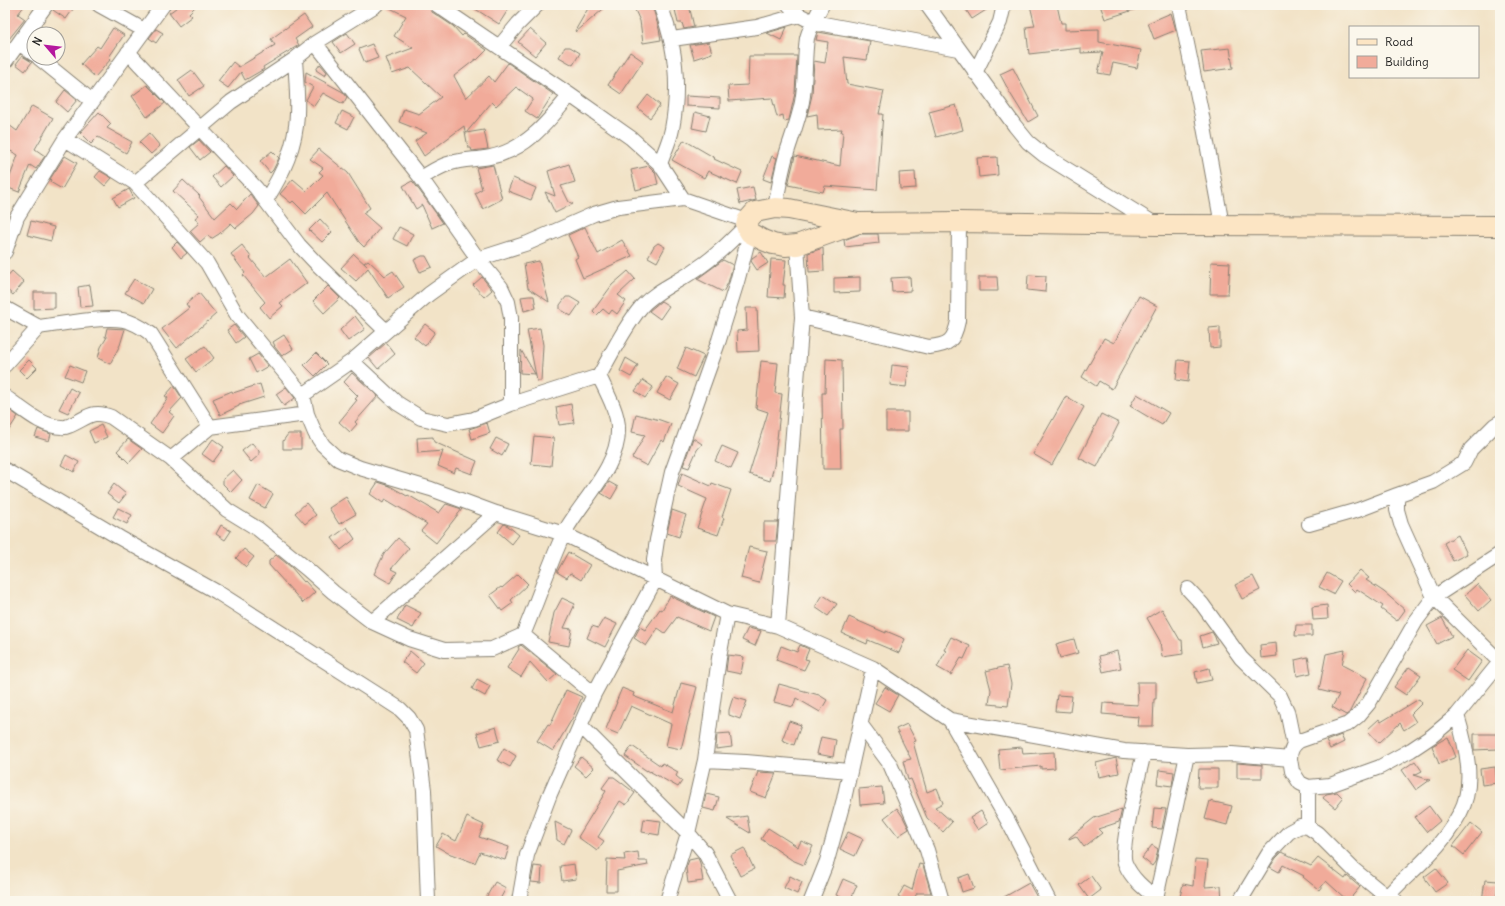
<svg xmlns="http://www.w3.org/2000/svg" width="1505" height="906" viewBox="0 0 1505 906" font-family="Delius,sans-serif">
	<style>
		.building { fill: #f1ab9a }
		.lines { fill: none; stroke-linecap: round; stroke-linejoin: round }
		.street-casing { stroke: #878072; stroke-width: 16 }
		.secondary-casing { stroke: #878072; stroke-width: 22 }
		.street { stroke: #fff; stroke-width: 14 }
		.secondary { stroke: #fce5c4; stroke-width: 20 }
	</style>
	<rect width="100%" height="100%" fill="#fbf7ec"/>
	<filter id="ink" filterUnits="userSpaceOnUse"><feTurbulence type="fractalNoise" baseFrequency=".025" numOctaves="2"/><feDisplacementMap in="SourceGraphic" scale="8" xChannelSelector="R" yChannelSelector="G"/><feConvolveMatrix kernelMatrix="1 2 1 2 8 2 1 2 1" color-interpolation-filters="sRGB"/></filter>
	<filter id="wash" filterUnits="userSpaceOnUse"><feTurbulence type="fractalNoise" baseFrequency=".012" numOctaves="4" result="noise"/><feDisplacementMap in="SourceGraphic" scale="16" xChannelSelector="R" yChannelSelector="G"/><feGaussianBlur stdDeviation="0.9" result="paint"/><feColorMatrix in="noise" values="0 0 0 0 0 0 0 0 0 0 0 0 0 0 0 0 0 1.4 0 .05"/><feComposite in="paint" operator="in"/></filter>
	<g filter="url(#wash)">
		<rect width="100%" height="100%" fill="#f2e3c7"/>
		<g id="blocks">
			<!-- building -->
			<path class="building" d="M5,5H25L18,14L25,19L5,44Z
				M54,5H76L66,19L53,10Z
				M180,5H197L189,13L192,16L179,26L169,13Z
				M384,5H426L429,6L432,12L453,26L462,36L464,34L487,50L477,60L476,59L454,76L466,98L489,76L494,82L508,63L553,94L537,119L525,111L533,99L516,87L496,106L492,102L466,133L484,130L488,149L472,151L471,148H468L464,126L424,156L415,141L427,133L399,122L404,109L419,114L441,97L410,68L392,74L386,58L413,48L394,36L406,16Z
				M469,5H511L499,24Z
				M590,5H608L576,32L575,31Z
				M648,5H652L659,29L661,40L643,43L640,21L635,10Z
				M674,5H689L694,27L684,29L682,23H678Z
				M963,5H994L972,19Z
				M1030,5H1057L1061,23H1065V30L1099,29V42L1141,50L1137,68L1113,63L1110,75L1098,73L1103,52L1081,53V48L1029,54L1026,27L1035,26Z
				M1100,5H1143V7L1105,19Z
				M1171,13L1176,30L1154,39L1148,23Z
				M304,15L312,27L295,39L299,45L263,67L264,69L245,80L241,72L228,88L218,81L233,62L239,67L275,45L271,39Z
				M787,27L781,40L767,33Z
				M113,28L124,35L109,57L111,59L95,77L81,64L97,46L100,48Z
				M156,29L163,33L156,43L149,38Z
				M530,29L546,43L535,56L518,42Z
				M818,32L870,41L867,60L844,57L847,84L884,91L879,114H883L877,190L825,186L823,192L788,185L795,156L840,166L843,132H841L842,129L818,130L817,114L807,116L812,95L814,61L825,63L828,42L816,40Z
				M347,33L355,44L341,53L333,42Z
				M709,42L712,53L694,59L690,45Z
				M372,44L378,58L365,63L359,49Z
				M565,47H570L580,53L573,65L559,57Z
				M1230,48L1233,68L1204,72L1201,51Z
				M630,52L643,61L621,94L608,85Z
				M22,56L32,62L25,71L16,64Z
				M749,56H797L795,93L789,120L784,121L783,115L777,117L772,98L729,101L728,86L748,85Z
				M320,64L327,72L325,76L316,70Z
				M1013,68L1038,116L1028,122L1010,93L1000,74Z
				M192,70L204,86L189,96L178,80Z
				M306,72L343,92L347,97L343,104L323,93L314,106L306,100L313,87L305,82Z
				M147,85L165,103L147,117L132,96Z
				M65,90L77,100L67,112L56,102Z
				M648,95L660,105L650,118L638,108Z
				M686,96L720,98V108L686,106Z
				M956,105L963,130L936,137L929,112Z
				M32,106L53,118L35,149L45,156L36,169L30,165L19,192L6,187L18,155L5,148V122L17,131Z
				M342,111L354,117L348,129L336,123Z
				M99,112L111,124L107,128L132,142L126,153L98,137L91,144L80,133Z
				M695,112L710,116L706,131L692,128Z
				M149,133L160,146L151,154L139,142Z
				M199,140L210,152L200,160L190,147Z
				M684,140L715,158L714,159L742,172L737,184L708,171L704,178L672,160Z
				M319,149L348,173L370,208L363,213L380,228L364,247L359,242L327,193L306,214L293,201L291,203L280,194L293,179L307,191L323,175L319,172L323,168L310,159Z
				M272,151L279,158L273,170L270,173L260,161Z
				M65,156L77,163L62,189L50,182L51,180L50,179Z
				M772,156L777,158L771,182L763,179Z
				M997,157L998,175L979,177L977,158Z
				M569,164L575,182L561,186L569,202L573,204L555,213L545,192L555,196L548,171Z
				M493,165L502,199L483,209L475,193L482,189L476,168Z
				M224,166L233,176L221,187L212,177Z
				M649,166L655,172L658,184L636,190L631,170Z
				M100,171L112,178L105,186L95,177Z
				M915,172L916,188L900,189L899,173Z
				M513,178L536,188L531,200L508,191Z
				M183,180L200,196L199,197L215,218L231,203L237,209L250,194L259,206L253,214L236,228L231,223L219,234L211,239L208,235L200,242L190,231L199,223L195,218L199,215L173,191Z
				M412,181L414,183L443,223L432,228L422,205L416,209L403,186Z
				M753,187L756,200L740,204L737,190Z
				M129,189L134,198L118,207L113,198Z
				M320,219L332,232L322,242L309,230Z
				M31,221L54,227L51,241L27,235Z
				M399,227L413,234L407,246L393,239Z
				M585,227L598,254L622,240L632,256L583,278L575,259L578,257L568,235Z
				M860,234H878L879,243L845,247L844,240Z
				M177,242L187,253L181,258L172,247Z
				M658,243L665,247L657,262L648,257L654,246Z
				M242,245L251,257L250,258L266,277L290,259L307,283L280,303L283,306L269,318L260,307L265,302L243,275L245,273L231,254Z
				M823,248L824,271L809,272L808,253Z
				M761,252L768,263L757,270L751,261L752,258Z
				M354,254L367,266L364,263L368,260L385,276L393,271L404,287L388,298L368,268L356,281L341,268Z
				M422,256H426L432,267L420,272L414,260Z
				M771,259L786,260L783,285H785L784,298L768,297Z
				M723,260L733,265L728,283L723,292L697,279Z
				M539,261L544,284L549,302L528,288L524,264Z
				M1211,262L1230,263L1228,294H1210Z
				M12,271L24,282L13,295L5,288V279Z
				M628,271L635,279L618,295L626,301L617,314L612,310L609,314L603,309L597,315L593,311L612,285Z
				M1028,275L1046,276L1045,292L1027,290Z
				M482,277L492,290L484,297L473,285Z
				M860,277V292L834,293V278Z
				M910,277L911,291L892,292L891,278Z
				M979,277H997L998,291H979Z
				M134,279L152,289L144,303L125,293Z
				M90,285L93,306L80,307L78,287Z
				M328,286L340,298L324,313L313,301Z
				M34,292H55V308L34,309Z
				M199,293L216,314L177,348L162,329L189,308L186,304Z
				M529,296H534L536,308L524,311L521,297Z
				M1139,296L1157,306L1112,389L1099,381L1096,386L1082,377L1104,338L1114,343Z
				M566,297H570L580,303L571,316L560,309V305Z
				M661,301L669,306L660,319L649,311Z
				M746,308H757L759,351L738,352L737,331L747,330Z
				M355,316L365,329L348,341L340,330Z
				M425,324L435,332L425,346L414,337Z
				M234,325L244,337L236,343L227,330Z
				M1220,327V347L1210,348L1209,328Z
				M107,328L125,329L120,345L110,364L98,358L101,347L107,337H105Z
				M540,328L543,345L541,381H537L527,330Z
				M284,335L293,349L282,356L274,346H275L273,342Z
				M386,343L395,354L378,369L369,358Z
				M205,346L214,358L196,372L186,359Z
				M686,348L704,356L694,377L677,369Z
				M521,350L535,374L520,373Z
				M316,353L327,364L315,376L304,365Z
				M258,354L268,366L256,373L249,359Z
				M626,358L638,365L631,377L620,371Z
				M826,359L842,360L843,429H840L841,469H823L822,393H825Z
				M29,360L37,368L27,378L19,370Z
				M1178,360L1190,361L1188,382L1176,380Z
				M761,361L778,363L775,393L782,394L774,466L770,481L749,474L768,412L756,408Z
				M70,365L85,371L81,382L65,376Z
				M892,365L909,367L906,387L890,385Z
				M352,373L378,396L355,422L357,424L350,432L339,422L357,400L355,399L358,396L344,382Z
				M666,377L679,384L670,400L657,393Z
				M643,380L653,387L645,398L635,391Z
				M260,384L264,397L239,405V406L220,415L213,399L232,391L233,393Z
				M174,386L182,398L169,412L174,416L162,433L150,424L168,398L165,396Z
				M286,387L295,398L284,406L276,394Z
				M70,388L79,393L68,413L59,409Z
				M1137,394L1169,413L1162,425L1130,406Z
				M1066,396L1084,407L1052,465L1033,454Z
				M571,404L574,423L559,425L556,407Z
				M5,407L18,416L5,436Z
				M886,412H908V431H886Z
				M636,414L660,420L671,424L664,442L661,440L647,466L632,458L645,435L632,432Z
				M1101,414L1119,423L1097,467L1079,458Z
				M487,423L490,433L472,439L469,429Z
				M101,425L107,437L94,443L89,431Z
				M38,429L51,434L49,441L35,437Z
				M288,434H301V449H283V441Z
				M534,436L554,438L551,466L531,464Z
				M433,437L434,442L477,461L472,474L456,468L454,473L438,466L443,451L418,453L417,438Z
				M496,438L508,444L502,456L490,449Z
				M693,438L702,444L697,450L689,468L683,466Z
				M128,439L142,449L129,463L117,451Z
				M213,439L224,447L213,462L202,454Z
				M252,443L259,451V455L251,462L242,451Z
				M722,446L738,453L731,468L715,461Z
				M66,455L79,462L74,472L61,465Z
				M233,470L242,480L231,492L223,484V479Z
				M682,473L711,486L712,483L731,490L722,517L724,518L718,535L697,528L707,499L678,486Z
				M378,482L390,486L407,496L408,495L439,513L446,504L462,509L436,543L421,531L427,524L385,499L383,503L370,494Z
				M609,482L618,487L611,499L601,493Z
				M114,484L126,494L119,503L107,494Z
				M258,485L273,494L265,508L250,500Z
				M346,497L356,514L339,524L329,508Z
				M306,503L316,515L305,524L295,513Z
				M118,508L132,515L127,524L113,517Z
				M672,510L686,515L679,537L667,533Z
				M764,522H778L776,541H764Z
				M504,524L508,526L519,535L512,544L498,532Z
				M221,525L231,531L225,540L216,534Z
				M347,527L355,539L341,550L332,538Z
				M1458,535L1467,554L1453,561L1444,543Z
				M398,538L409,548L391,569L397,572L390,583L374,574L384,554Z
				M749,547L767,551L759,583L741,578Z
				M244,549L254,557L246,567L236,558Z
				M568,552L590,565L581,580L570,573L567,578L557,572Z
				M276,555L291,567L304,582L305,581L315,592L303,603L269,565V561Z
				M1360,570L1369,578L1366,580L1384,592L1405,610L1397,621L1381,609L1383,606L1357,589L1355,592L1347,584Z
				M1327,573L1341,581L1333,594L1319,587Z
				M518,574L528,584L511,600L513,603L502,611L490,595L501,587L502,588Z
				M1253,576L1260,590L1242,599L1235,585Z
				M1477,584L1491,600L1479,611L1465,595Z
				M823,595L837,604L828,616L815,607Z
				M670,596L714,617L709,631L677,617L665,633L658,628L646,646L634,638L640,627L645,630L660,609L662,610Z
				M562,598L575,604L564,628L572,629L569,646L548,642L554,613Z
				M405,605L421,613L413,628L397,620Z
				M1327,605L1328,619L1313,620L1312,607Z
				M1162,609L1180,640H1182L1183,654L1162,657L1160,641L1147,618Z
				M849,617L886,633V631L905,639L899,653L868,640L867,644L842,633Z
				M604,618L617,624L605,647L587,638L592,626L598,628Z
				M1442,618L1452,636L1437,644L1427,626Z
				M1296,625H1312V636H1295Z
				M748,628L761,631L755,646L742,640Z
				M1212,632L1215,637L1217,643L1203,647L1200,636Z
				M951,637L970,646L964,659L961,658L951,675L937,667L946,651L944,650Z
				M1074,639L1078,653L1060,658L1056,644Z
				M1276,643L1277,656L1261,658L1260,645Z
				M521,645L526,649L557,674L548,682L530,662L521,677L507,668L519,649L518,647Z
				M800,645L809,649L805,659L809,660L804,670L776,660L781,646L797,652Z
				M1345,650L1342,665L1367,678L1349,713L1346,715L1332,707L1339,695L1319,690L1326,654Z
				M1467,650L1482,661L1468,681L1452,670Z
				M410,651L424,663L416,673L402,662Z
				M1117,651L1121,668L1103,672L1099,656Z
				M728,655L744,657L741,674L726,671Z
				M1308,657L1311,673L1297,676L1295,660Z
				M1007,666L1011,684L1008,706L989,704L991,690L986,671Z
				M1409,667L1421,675L1406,695L1394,687Z
				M1209,668L1212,680L1197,683L1195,672Z
				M477,679L490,686L485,696L472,689Z
				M1137,682H1156V699H1154L1153,726H1138L1139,717L1102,714L1103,703L1138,705Z
				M681,683L697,687L681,749L666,746L671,724L631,706L618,734L606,729L617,702H616L622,688L634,693L633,696L673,712Z
				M779,684L819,695L827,700L820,712L796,698L793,707L774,702Z
				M885,687L898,695L889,711L875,703Z
				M566,690L582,697L572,719L553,751L537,741L548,724L550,725Z
				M1057,695L1072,696L1070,712L1055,711Z
				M733,697L747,701L740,719L729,715V710Z
				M1419,699L1422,703L1411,714L1416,722L1404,730L1400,723L1379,743L1367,730L1379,719L1381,722Z
				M789,721L801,725L794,745L782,740Z
				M907,724L916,741L913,742L927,792L937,788L943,803L935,807L952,822L943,832L927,818L911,779L908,780L903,761L911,759L896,729Z
				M496,727L500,741L481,746L477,733Z
				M730,733L732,747L716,749L717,734Z
				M1474,734H1498V749L1474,750Z
				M1341,735L1344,742L1330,749L1326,741Z
				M821,737L836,740L833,757L817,754Z
				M1448,737L1456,757L1439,764L1432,746Z
				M632,746L661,766L662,763L678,772L676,776L682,781L678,787L651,772L652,770L650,772L647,770V771L625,756Z
				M1022,747L1023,754L1054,752L1055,768L1041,769V766L1000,770L998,749Z
				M504,748L516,756L510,767L497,760Z
				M581,757L594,768L586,776L574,766Z
				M1116,758L1119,773L1099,777L1096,763Z
				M1415,761L1422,771L1414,775L1430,780L1416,790L1402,770Z
				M1237,763L1262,765V778H1237Z
				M1495,767L1497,783L1482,785L1480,769Z
				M1199,769H1218V788H1198Z
				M1159,770L1174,772L1172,786L1157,784Z
				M758,772L776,773L766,798L750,792Z
				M610,777H614L635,793L626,805L620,801L598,837L604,841L597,851L578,837L606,791L602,788Z
				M882,787L884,803L860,805L859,789Z
				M1337,792L1343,798L1335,808L1323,798L1326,794Z
				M706,794L719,797L715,811L703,808Z
				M1210,801L1232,806L1227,825L1205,819Z
				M1429,806L1440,821L1427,832L1415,817Z
				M897,808L903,817L909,829L898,836L884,818Z
				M1154,808L1166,809L1162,829L1152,828Z
				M1122,809L1119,822L1098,829L1102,833L1084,847L1076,836L1069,839V838L1094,818Z
				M981,811L988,823L978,830L970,818Z
				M747,816L750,833L727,819Z
				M467,817L484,825L479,837L509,847L505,860L480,852L475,863L448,853L436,846L443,834L456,841Z
				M644,819L661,821L659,835L642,832Z
				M555,822L571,830L564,844L557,840Z
				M1471,823L1482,832L1464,855L1453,846Z
				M768,828L798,847L801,841L813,846L804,865L792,860L761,839Z
				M848,832L863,839L855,856L840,849Z
				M1152,845L1158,849L1155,862L1152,866L1142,858Z
				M744,848L754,869L740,876L730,855Z
				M638,852L639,861H647L648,865L617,871V891H606L607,859L625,860L624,854Z
				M1282,852L1311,866L1318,858L1345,879L1347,876L1360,887L1348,901L1326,881L1319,890L1303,877L1304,876L1283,865L1279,872L1270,867L1276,858Z
				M698,858L700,863L703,881L688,883L686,868L689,860Z
				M1195,859L1208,860L1205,887L1221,886L1222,901H1179L1183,884L1193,886Z
				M574,864L576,879L562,881L560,866Z
				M919,864L923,865L931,893H917L913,901H905L898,897L904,886L912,890Z
				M534,866L542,867L541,883L531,882Z
				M1436,868L1448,883L1435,892L1424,877Z
				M969,874L974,888L962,892L958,878Z
				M790,876L802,882L797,894L784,888Z
				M1091,876L1101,890L1089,899L1079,885Z
				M843,879L857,885L850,901L836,895Z
				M1485,880L1498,881L1496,901H1482Z
				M495,882L506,888L499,901H484Z
				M1029,883L1039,901H997Z"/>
		</g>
	</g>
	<g filter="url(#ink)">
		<use href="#blocks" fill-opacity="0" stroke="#878072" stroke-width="1"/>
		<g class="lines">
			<defs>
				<path id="street" d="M99,5L144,30
					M437,5L570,95L631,138L660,164L683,199L747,221
					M789,5L799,15L813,22L958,49
					M927,5L1015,126L1028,142L1044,155L1155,224
					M1179,5L1202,116L1222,225
					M672,39L757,27L799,15
					M19,43L34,54
					M315,43L421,178L478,259L501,287L508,302L511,318V404
					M499,47L518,24L537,5
					M128,52L256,188L299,245L316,263L386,331
					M39,58L92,101
					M5,62L46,5
					M975,73L1000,22L1004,5
					M65,139L135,183L207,263L237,315L303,395L307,414L315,433L323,445L338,459L360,468L431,489L496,513L564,534L727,614L778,626L873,668L950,720L1008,821L1049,901
					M660,164C664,152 670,140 672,129C680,87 676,45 660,5
					M421,178C430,173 438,167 448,164C462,159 476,160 490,157C526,150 548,122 570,95
					M135,183L231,102L295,59L315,43L376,5
					M266,200C283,173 296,146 297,114C298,96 296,77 295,59
					M775,208C779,187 782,166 789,146C794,131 799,117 802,102C806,81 804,59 807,38C810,27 817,15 822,5
					M5,252L17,217L65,139L163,5
					M5,308L39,327
					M802,317L929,347C949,345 954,341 958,321L959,222
					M352,361L429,294L478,259L528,243L594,214L618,207L683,199
					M5,365L39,327C61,324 103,316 123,320C134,322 143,328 151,334L210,427
					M303,395L352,361L397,403L421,418L448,424L474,419L511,404L599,376
					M5,397C22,408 41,427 62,427C65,428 68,426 71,425C87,418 93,409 111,417L171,459L227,510L258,529L307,569L333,592L372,622L409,639L444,650L492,649L523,635
					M1500,422L1495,425L1471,449L1464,463L1433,482L1397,495V510L1401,524L1434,597L1500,662
					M171,459L210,427L307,414
					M5,470L120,538L217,592L383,698L400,709L409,718L416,730L424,790L428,901
					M1309,524L1358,510L1397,495
					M1188,589L1202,604L1241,658L1280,696L1287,711L1294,745
					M372,622L496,513
					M778,626L802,317L797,245
					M594,694L523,635C537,602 548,568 563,535C579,503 620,467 618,428C618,412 606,391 599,376C612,353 625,326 642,306C657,290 678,282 695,270C714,258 730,242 746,226
					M950,720L1124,751L1187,755L1232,754L1290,759L1292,771L1300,783L1308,787L1330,785L1380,767L1411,750L1432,736L1457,715L1500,662
					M580,725L688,833L705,853L730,901
					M861,725L890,764L927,850L942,901
					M1144,752C1140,772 1119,847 1125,863C1132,880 1146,890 1160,901
					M1290,759C1290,751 1292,746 1299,741L1348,724L1358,716L1369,703L1416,621L1434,597L1500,554
					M705,760L746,762L850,771
					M1308,827V787
					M1156,898L1187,755
					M519,901L527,855L550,794L594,694L655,580L654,560L657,540L672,472L719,340L737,282L750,233
					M667,901L688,833L705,760L719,658L727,614
					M811,901L827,861L844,799L873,668
					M1240,901L1269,853L1289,832L1300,826L1308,827L1317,833L1354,870L1387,897L1396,901
					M1384,901C1396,884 1415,871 1429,855C1441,843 1452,828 1460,813C1476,784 1466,745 1457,715"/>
				<path id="secondary" d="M858,223L797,245L785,246L773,244L763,240L750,233L746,226L747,221L755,212L775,208L789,209L858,223L959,222L1157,225L1500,226"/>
			</defs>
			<!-- street casing -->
			<use href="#street" class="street-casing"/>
			<!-- secondary casing -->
			<use href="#secondary" class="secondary-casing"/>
			<!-- street -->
			<use href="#street" class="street"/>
			<!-- secondary -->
			<use href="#secondary" class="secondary"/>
		</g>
	</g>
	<!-- margin -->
	<rect width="1505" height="906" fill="none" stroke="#fbf7ec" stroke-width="20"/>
	<!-- legend -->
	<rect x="1349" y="26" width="130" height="52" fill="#fbf7ec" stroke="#a29f99"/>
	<rect x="1357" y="39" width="20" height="6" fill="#fce5c4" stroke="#a29f99"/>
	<text x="1385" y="46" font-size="12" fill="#1c1c1c">Road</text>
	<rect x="1357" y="56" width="20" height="12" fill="#f1ab9a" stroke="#a29f99"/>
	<text x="1385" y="66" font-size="12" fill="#1c1c1c">Building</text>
	<!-- north arrow -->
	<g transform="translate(46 46) rotate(298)"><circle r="19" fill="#fbf7ec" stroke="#a29f99"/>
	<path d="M0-3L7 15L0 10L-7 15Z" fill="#b5179e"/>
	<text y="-6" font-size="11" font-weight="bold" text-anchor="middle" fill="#1c1c1c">N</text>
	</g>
</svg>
